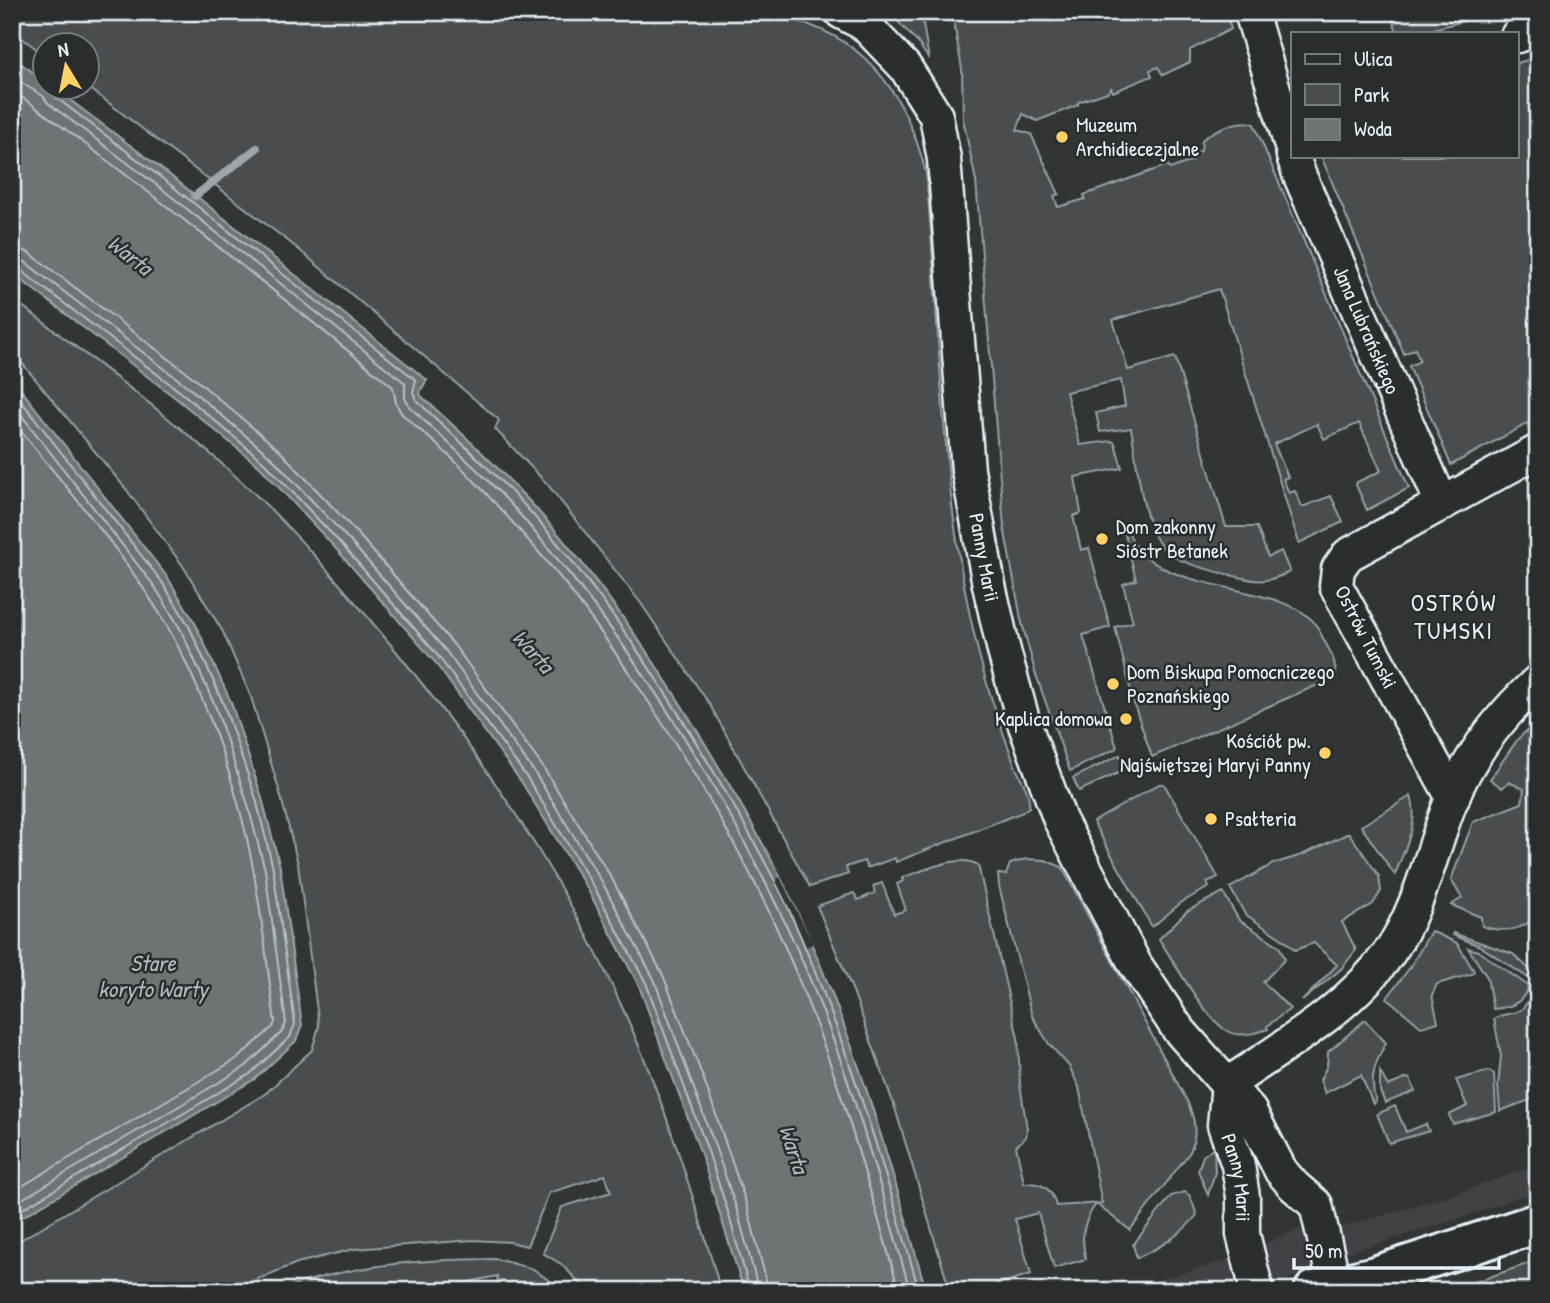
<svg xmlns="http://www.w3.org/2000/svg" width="1550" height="1303" viewBox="0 0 1550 1303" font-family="'Patrick Hand',sans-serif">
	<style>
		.built { fill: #3f4244 }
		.green { fill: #494d4f; stroke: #989fa4; stroke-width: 2 }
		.water { fill: #6e7376; stroke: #9fa5aa; stroke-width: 2 }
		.pier { fill: #323536 }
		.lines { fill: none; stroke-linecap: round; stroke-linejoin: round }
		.shore { stroke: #b7bfc4; stroke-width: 2 }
		.stream { stroke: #9fa5aa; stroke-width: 8 }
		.minor-casing { stroke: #e8f1f8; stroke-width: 37 }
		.tertiary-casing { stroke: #e8f1f8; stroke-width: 44 }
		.minor { stroke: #2a2d2e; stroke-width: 32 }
		.tertiary { stroke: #2a2d2e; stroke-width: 38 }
		.poi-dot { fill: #ffd166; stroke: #2a2d2e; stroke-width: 2.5 }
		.labels { text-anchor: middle; stroke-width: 5; stroke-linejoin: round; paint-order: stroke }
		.poi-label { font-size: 21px; fill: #e8f1f8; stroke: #2a2d2e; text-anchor: start }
		.street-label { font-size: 21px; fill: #e8f1f8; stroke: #2a2d2e }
		.water-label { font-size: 23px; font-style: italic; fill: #b1b8be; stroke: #2a2d2e }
		.quarter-label { font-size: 24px; letter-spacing: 2px; fill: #e8f1f8; stroke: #2a2d2e }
	</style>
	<rect width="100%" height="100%" fill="#323536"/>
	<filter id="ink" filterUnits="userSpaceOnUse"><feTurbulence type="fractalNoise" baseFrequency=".0143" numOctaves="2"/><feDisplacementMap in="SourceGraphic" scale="14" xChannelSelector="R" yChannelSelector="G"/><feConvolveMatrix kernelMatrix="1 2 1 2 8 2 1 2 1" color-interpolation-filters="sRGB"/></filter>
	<g filter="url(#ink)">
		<!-- built -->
		<path class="built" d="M1538,1164V1190L1458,1219L1339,1255L1352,1262L1370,1263L1225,1291H1118L1216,1264L1348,1209L1339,1215L1332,1230L1450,1196Z"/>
		<!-- green -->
		<path class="green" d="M12,12H733C754,14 776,15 797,21C872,42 908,101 926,173C942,341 939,514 985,677C993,706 1004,735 1014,763C1019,777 1031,792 1029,807L1023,812L896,862L895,858L867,868L864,861L846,867L848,874L810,887L710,705L640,602L548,485L495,429L499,420L297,248L88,87V46H46L45,55L12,31Z
			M889,12H921L929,59L918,43Z
			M952,12H1226L1231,29L1190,50V62L1163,75L1158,67L1150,70L1152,76L1113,92L1111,88L1108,92L1078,102V105L1037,121L1023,114L1017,130L1031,134L1059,194L1054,196L1058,207L1085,199L1084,195L1168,165L1170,169L1192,161L1190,155L1201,151L1202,140C1212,130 1241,118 1254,124L1409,488L1367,510L1356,485L1357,482L1381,471L1359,423L1324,439L1317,424L1274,444L1288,477L1283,479L1289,493L1295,491L1302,507L1331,496L1343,522L1299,543L1219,289L1113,320L1128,370L1175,357L1226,527H1257L1268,557L1281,551L1290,572C1260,586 1253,580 1222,573C1204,568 1182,564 1166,551C1142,532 1137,459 1131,428L1100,432L1096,413L1125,406L1121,380L1066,392L1080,445L1112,441L1115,443L1122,468L1075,477L1081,513L1073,516L1081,550L1089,548L1110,627L1083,635L1117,748L1070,771L1035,672L1021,619L1004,527L976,181L963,119L962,69Z
			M1391,12H1469L1471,19L1419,33H1397Z
			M1538,57V418L1451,465L1409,366L1420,361L1415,349L1404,354L1321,156H1517V63Z
			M12,298C89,358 170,415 242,482C287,523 327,569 366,615C470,737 562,871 627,1018C666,1106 694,1199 721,1291H588L561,1264L543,1253L562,1207L611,1192L605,1175L549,1193L527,1246L510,1242L473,1240L354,1249L297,1263L229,1291H12V1245L265,1094L312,1050L319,1026L298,864L280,793L251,697L223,632L183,566L126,489L12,351Z
			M1124,530H1128C1148,595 1267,579 1311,619C1317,624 1321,635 1325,642C1332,655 1336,662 1336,677L1152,757L1135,707L1115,627L1133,622L1123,584L1136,580Z
			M1538,720V914C1522,932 1503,933 1482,926L1481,917L1451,905L1462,898L1451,880L1473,822L1522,803L1524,789L1509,782L1502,788L1490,779L1518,739Z
			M1120,755L1127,769L1079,791L1073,778Z
			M1159,784H1164L1218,877L1207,883L1209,887L1182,902L1152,927L1093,822Z
			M1411,796C1420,823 1404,849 1395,875L1361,826Z
			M1349,833L1379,876L1381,891L1373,904L1342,922L1356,950L1341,969L1302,1001L1337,965L1314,943L1295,950L1285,941L1245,914L1230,888L1273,864L1302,855Z
			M1026,859L1045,860L1062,867L1187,1101C1195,1119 1198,1133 1190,1152L1130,1230L1096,1204C1083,1222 1080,1237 1086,1259L1054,1268L1038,1213L1015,1219L1031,1274L975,1291H950L895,1108L853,991L817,906L854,893L858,900L875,893L873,886L882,883L894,914L906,910L897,884L903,881L902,878C922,871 959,853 978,865L1018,1038L1020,1084L1027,1129L1026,1137L1016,1146L1024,1183C1042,1182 1052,1188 1056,1206L1102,1203L1079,1087L1069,1066L1049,1044L1032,1016L999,886L998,874L1006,875L1010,864Z
			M1223,892L1239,920L1279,946L1285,959L1263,982L1290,1009L1267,1026L1268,1029C1258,1033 1239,1038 1227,1031C1204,1017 1175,963 1159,939L1187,911Z
			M1431,931L1457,943L1474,971L1472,974L1437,984L1432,995L1438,1022L1421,1027L1387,998L1411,966Z
			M1453,933L1513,954L1538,977L1533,980L1530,979L1480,946L1453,935Z
			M1468,948L1478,951L1527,985L1528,989C1520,1005 1510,1007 1493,1009L1487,977Z
			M1538,992V1097L1500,1111L1498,1086L1501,1056L1494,1019C1502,1013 1513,1015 1522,1009C1528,1003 1531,995 1538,992Z
			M1365,1020L1386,1043C1374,1064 1369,1079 1376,1102L1373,1104L1361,1075L1325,1093L1320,1080L1327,1066L1328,1052Z
			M1489,1071L1494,1074L1496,1112L1453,1124L1449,1115L1467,1106L1456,1080Z
			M1380,1072L1388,1086L1407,1078L1410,1079L1415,1091L1385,1103L1380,1091Z
			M1395,1106L1406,1132L1426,1124L1429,1131L1389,1143L1377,1114Z
			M1214,1147L1215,1172L1208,1195L1198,1170L1203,1156Z
			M1185,1192L1190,1196L1197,1215C1181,1235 1161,1247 1137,1258L1133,1245L1171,1196Z
			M496,1259L533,1269L564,1291H499L497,1276L428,1291H276C347,1265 421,1259 496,1259Z
			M1538,1260V1291H1452L1464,1286Z"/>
		<!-- water -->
		<path class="water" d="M12,57L45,81L46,88H54L171,176L427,380L420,392L421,396C459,430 496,465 531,503C607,586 670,682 726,779C750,820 774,862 794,905C852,1028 890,1161 926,1291H744L701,1154L639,986L588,890L522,783L434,661L338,551L260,467L177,399L12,273Z
			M12,378L168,578L195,623L231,702L262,798L280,867L302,1025L296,1041L255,1079L12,1223Z"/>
		<!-- pier -->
		<path class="pier" d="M780,877L813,944L806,947L773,881Z"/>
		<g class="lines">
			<!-- shore -->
			<path class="shore" d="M12,77L43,96L48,103L162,189L405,383V398L409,406C447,443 488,477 522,517C625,635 711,770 779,910C837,1028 875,1165 910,1291
				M50,88L54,96L167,182L416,380L413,392L416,400C453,435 491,469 526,507C602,591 664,687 721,784C745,825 769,867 789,910C844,1033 883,1162 919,1291
				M12,90C142,184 268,286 393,387L396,403L401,413C420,431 441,447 460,466C494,501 527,538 559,576C584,607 607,641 630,674C682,751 731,832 771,916C827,1035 863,1164 899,1291
				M12,248L23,250L31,254L194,378L279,450L358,534L454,645L543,767L611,877L663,975L704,1080L747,1206L769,1291
				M12,259L25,262L187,386L271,457L350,541L446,651L535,773L602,882L654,979L716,1149L737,1210L759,1291
				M12,268L19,269L182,393L265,463L344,547L439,657L528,779L594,887L646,983L708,1151L728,1212L750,1291
				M12,389L162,582L189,626L224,705L256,799L273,868L295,1024L290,1037L250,1074L12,1215
				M12,403L155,587L181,630L216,708L247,802L265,870L286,1023L282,1032L245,1067L12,1205
				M12,420C67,489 128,556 171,633C208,702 241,797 254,874C263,923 268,973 275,1022L273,1027L238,1058L12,1192"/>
			<!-- stream -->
			<path class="stream" d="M195,196L257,148"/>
			<defs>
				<g id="minor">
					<path id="s1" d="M841,12L864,24L905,67L936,116L944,159L968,470L989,585L1004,651L1023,720L1060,820L1135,964L1178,1029L1250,1111L1281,1171L1294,1186L1316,1205L1335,1286"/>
					<path d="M1251,12L1293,153"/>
					<path d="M1517,36L1538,30"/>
					<path id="s2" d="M1293,156L1299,174L1442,504"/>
					<path d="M1453,798L1336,586L1338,569L1348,555L1538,451"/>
					<path d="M1228,1084C1283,1046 1349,1009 1389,953C1419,911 1432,849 1451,801C1470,753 1501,715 1538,681"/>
					<path id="s3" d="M1228,1084L1224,1125L1238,1165L1243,1197V1234L1257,1291"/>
				</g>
				<path id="tertiary" d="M1314,1291L1375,1276L1538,1223"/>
			</defs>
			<!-- minor casing -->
			<use href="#minor" class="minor-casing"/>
			<!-- tertiary casing -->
			<use href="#tertiary" class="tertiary-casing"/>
			<!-- minor -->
			<use href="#minor" class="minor"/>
			<!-- tertiary -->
			<use href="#tertiary" class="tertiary"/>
		</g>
	</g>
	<!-- markers -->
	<g class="poi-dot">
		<circle cx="1062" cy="137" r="7"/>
		<circle cx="1102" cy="539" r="7"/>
		<circle cx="1113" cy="684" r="7"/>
		<circle cx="1126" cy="719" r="7"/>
		<circle cx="1325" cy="753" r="7"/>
		<circle cx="1211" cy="819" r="7"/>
	</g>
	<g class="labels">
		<!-- poi labels -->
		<g class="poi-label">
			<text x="1076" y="132">Muzeum<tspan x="1076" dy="24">Archidiecezjalne</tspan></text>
			<text x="1116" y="534">Dom zakonny<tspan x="1116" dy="24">Sióstr Betanek</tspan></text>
			<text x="1127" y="679">Dom Biskupa Pomocniczego<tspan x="1127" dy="24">Poznańskiego</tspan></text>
			<text x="1112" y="726" text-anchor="end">Kaplica domowa</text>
			<text x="1311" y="748" text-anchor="end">Kościół pw.<tspan x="1311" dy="24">Najświętszej Maryi Panny</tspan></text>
			<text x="1225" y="826">Psałteria</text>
		</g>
		<!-- street labels -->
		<g class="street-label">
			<text dy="7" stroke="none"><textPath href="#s2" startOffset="189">Jana Lubrańskiego</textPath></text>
			<text dy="7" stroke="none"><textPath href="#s1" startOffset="588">Panny Marii</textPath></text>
			<text transform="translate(1366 637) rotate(63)" y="7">Ostrów Tumski</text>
			<text dy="7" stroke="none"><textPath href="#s3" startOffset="96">Panny Marii</textPath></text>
		</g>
		<!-- water labels -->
		<g class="water-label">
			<text transform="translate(130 255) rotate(38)" y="8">Warta</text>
			<text transform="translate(533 651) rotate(48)" y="8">Warta</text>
			<text x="153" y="971">Stare<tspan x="153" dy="26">koryto Warty</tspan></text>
			<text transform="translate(794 1149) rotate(72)" y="8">Warta</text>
		</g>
		<!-- quarter labels -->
		<g class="quarter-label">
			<text x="1454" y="611">OSTRÓW<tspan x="1454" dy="28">TUMSKI</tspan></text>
		</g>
	</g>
	<!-- margin -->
	<rect width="1550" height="1303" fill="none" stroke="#2a2d2e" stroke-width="42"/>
	<rect x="21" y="21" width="1508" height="1261" fill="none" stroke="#e8f1f8" stroke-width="2.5" filter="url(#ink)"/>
	<!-- legend -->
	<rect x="1291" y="32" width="228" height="126" fill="#2a2d2e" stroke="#767b7f" stroke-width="2"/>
	<rect x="1305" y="54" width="35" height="10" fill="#2a2d2e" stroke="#767b7f" stroke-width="2"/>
	<text x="1354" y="66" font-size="21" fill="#e8f1f8">Ulica</text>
	<rect x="1305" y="84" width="35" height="21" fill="#494d4f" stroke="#767b7f" stroke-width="2"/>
	<text x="1354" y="102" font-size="21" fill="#e8f1f8">Park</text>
	<rect x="1305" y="119" width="35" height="21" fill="#6e7376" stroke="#767b7f" stroke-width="2"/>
	<text x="1354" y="136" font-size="21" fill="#e8f1f8">Woda</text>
	<!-- north arrow -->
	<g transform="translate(66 66) rotate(350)"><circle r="33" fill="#2a2d2e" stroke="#767b7f" stroke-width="2"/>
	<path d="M0-5L12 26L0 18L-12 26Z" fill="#ffd166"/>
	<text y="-10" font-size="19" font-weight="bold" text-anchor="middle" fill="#e8f1f8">N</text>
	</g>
	<!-- scale -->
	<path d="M1294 1258v10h205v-10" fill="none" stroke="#e8f1f8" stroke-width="3.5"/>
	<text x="1305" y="1258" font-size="21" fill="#e8f1f8" stroke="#2a2d2e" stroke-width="5" paint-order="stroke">50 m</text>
</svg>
